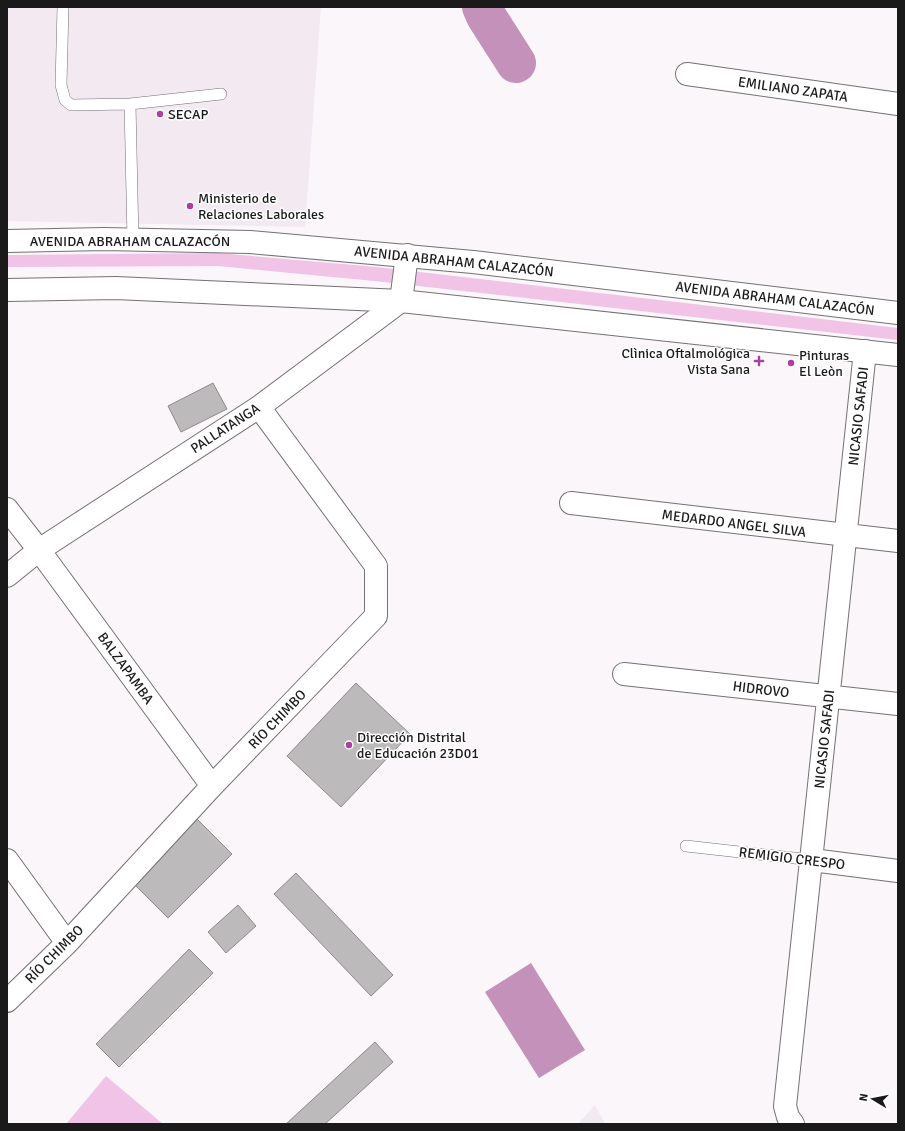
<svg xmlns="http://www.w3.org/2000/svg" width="905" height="1131" viewBox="0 0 905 1131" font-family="Signika,sans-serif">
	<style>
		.built { fill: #f3e9f1 }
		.green { fill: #f1c4e7 }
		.water { fill: #c391b9 }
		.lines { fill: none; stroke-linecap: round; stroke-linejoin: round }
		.river { stroke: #c391b9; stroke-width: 40 }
		.building { fill: #bdbabc; stroke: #8d8a8c }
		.lane-casing { stroke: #747173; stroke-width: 12 }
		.street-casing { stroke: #747173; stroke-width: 24 }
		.secondary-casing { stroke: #747173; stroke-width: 24 }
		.lane { stroke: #fff; stroke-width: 11 }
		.street { stroke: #fff; stroke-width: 22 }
		.secondary { stroke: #fff; stroke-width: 22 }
		.poi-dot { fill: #ad409e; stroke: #fff; stroke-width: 1.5 }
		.labels { text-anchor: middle; stroke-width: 3; stroke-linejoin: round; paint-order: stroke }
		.street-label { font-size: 14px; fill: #1b1a1b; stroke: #fff }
		.poi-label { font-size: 14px; fill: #1b1a1b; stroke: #fff; text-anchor: start }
	</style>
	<rect width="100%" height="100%" fill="#faf6f9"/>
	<!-- built -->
	<path class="built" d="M7,7H321L305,227L7,221Z
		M595,1105L605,1124H578Z"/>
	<!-- green -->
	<path class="green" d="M218,253L377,267L898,328V340L374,281L218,266L7,267V255Z
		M106,1076L163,1124H66Z"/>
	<!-- water -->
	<path class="water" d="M531,963L585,1050L539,1078L485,992Z"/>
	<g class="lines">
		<!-- river -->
		<path class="river" d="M482,7L486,16L516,63"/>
	</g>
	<!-- building -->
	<path class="building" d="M213,383L227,409L181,432L168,406Z
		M356,683L410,734L341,807L287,756Z
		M195,817L232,854L168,918L131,881Z
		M296,873L393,975L371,996L274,894Z
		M238,905L256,926L226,953L208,932Z
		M189,949L213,973L119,1067L96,1044Z
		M375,1042L393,1062L325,1124H286Z"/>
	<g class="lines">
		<defs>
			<path id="lane" d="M63,7L61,85L65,100L71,105L130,104L221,94
				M130,104L133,240
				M686,846L812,860"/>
			<path id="street" d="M687,74L898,104
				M571,503L898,541
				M7,509L39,550L212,786
				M7,576L39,550L259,407L401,301L407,255
				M624,674L898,704
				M7,860L67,943
				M812,860L898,871
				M7,1001L67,943L212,786L376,616V566L259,407
				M793,1124L788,1117L785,1106L865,351"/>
			<path id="secondary" d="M7,241L104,239L250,242L473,262L898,313
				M7,290L116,288L401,301L898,355"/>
		</defs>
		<!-- lane casing -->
		<use href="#lane" class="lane-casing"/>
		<!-- street casing -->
		<use href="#street" class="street-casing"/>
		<!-- secondary casing -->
		<use href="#secondary" class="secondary-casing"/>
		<!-- lane -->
		<use href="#lane" class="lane"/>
		<!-- street -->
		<use href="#street" class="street"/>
		<!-- secondary -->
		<use href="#secondary" class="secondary"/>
	</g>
	<!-- markers -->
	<g class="poi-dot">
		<circle cx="160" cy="114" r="4"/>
		<circle cx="190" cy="206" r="4"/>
		<path d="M757 355h4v4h4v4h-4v4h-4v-4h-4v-4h4z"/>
		<circle cx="791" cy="363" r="4"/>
		<circle cx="349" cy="745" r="4"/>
	</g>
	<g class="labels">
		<!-- street labels -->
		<g class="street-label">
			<text transform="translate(793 89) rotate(8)" y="5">EMILIANO ZAPATA</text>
			<text x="130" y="246">AVENIDA ABRAHAM CALAZACÓN</text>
			<text transform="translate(454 261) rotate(6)" y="5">AVENIDA ABRAHAM CALAZACÓN</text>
			<text transform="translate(775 298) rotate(7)" y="5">AVENIDA ABRAHAM CALAZACÓN</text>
			<text transform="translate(858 416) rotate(-84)" y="5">NICASIO SAFADI</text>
			<text transform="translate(225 428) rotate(-33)" y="5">PALLATANGA</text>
			<text transform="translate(734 523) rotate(7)" y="5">MEDARDO ANGEL SILVA</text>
			<text transform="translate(126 668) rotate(54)" y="5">BALZAPAMBA</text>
			<text transform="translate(761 689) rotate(7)" y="5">HIDROVO</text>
			<text transform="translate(277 719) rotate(-46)" y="5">RÍO CHIMBO</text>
			<text transform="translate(824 739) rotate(-84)" y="5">NICASIO SAFADI</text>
			<text transform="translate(792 858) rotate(7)" y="5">REMIGIO CRESPO</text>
			<text transform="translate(54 954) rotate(-45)" y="5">RÍO CHIMBO</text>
		</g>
		<!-- poi labels -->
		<g class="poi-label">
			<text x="168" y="119">SECAP</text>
			<text x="198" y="203">Ministerio de<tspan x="198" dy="16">Relaciones Laborales</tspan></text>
			<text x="750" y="358" text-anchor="end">Clìnica Oftalmológica<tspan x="750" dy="16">Vista Sana</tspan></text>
			<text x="799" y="360">Pinturas<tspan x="799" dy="16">El Leòn</tspan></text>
			<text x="357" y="742">Dirección Distrital<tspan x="357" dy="16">de Educación 23D01</tspan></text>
		</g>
	</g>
	<!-- border -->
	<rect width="905" height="1131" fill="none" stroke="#1b1a1b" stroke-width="16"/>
	<!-- north arrow -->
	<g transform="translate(873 1099) rotate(280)" stroke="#ffffff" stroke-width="3" paint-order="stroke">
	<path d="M0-3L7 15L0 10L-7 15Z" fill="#1b1a1b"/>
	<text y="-6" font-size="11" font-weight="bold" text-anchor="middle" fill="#1b1a1b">N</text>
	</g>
</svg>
